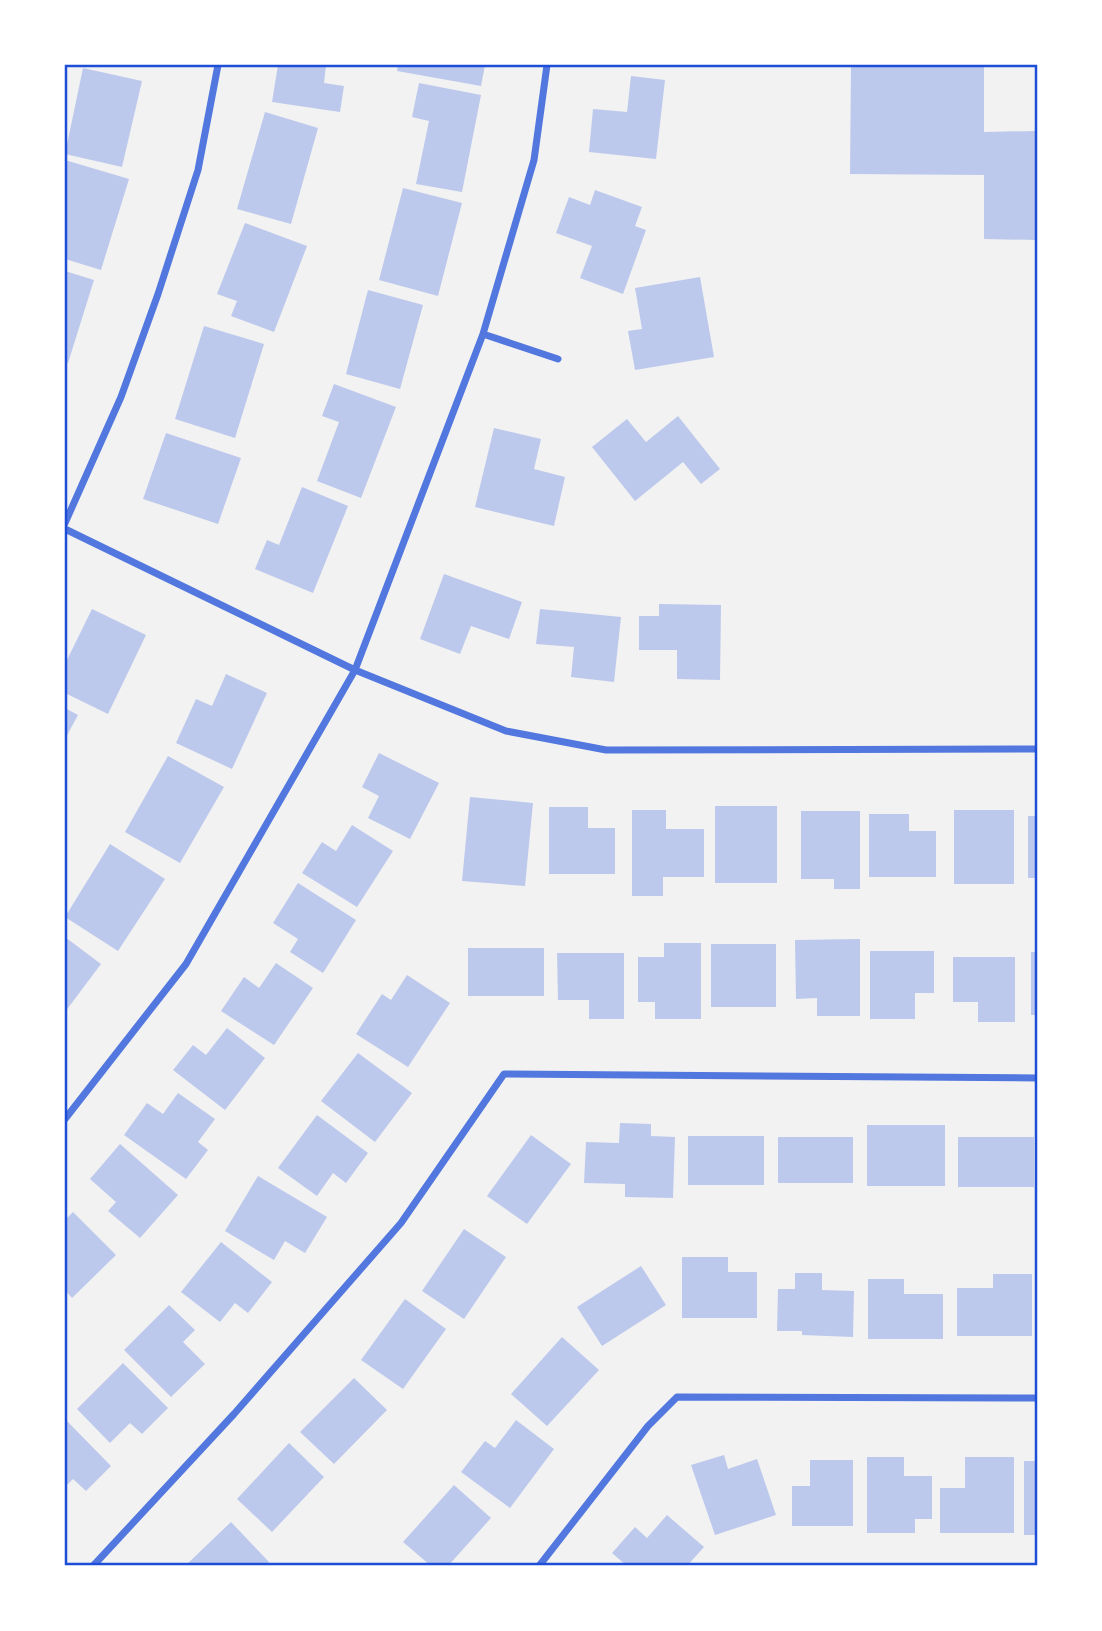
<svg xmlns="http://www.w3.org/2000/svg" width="1102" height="1631" viewBox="0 0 1102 1631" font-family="'PT Sans Narrow',sans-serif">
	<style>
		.building { fill: #bdc9ec }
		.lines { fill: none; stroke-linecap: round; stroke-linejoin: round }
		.minor { stroke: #5277de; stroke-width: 7 }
		.neatline { fill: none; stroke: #1d4ed8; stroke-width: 2.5 }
	</style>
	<rect width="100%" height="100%" fill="#f2f2f2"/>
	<!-- building -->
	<path class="building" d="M278,65H326L324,83L344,86L340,112L272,102Z
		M398,65H485L481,86L397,71Z
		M851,65H984V132L1037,131V240L984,239V175L850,174Z
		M83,68L142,81L122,167L65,154Z
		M631,76L665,80L656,159L589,152L593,109L627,112Z
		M419,83L481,95L462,192L416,184L429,121L412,117Z
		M265,112L318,128L291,224L237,209Z
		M65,160L129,179L101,270L65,259Z
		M403,188L462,203L438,296L379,280Z
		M595,190L642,207L635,226L646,230L623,294L580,278L592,246L556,233L569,197L590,205Z
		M245,223L307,246L274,332L231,316L237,301L217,294Z
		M65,271L94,280L68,363L65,362Z
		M700,277L714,357L635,370L628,331L642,329L635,288Z
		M368,290L423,305L400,389L346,374Z
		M204,326L264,344L235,438L175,419Z
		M334,384L396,407L361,498L317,481L339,422L322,416Z
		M678,416L720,469L701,484L683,462L635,501L592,447L627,419L646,442Z
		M494,428L541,439L534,469L565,477L554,526L475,507Z
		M166,433L241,458L218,524L143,499Z
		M302,487L348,506L313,593L255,569L267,540L279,545Z
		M444,574L522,602L509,639L471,626L460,654L420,639Z
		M659,604L721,605L720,680L677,679V650H639V616H659Z
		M92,609L146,635L108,714L65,693V664Z
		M540,609L621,617L614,682L571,677L574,647L536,644Z
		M226,674L267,693L232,769L176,743L196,699L212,706Z
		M65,708L78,715L65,739Z
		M379,753L439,783L410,839L368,818L379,796L362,787Z
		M168,756L224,787L180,863L125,832Z
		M470,797L533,803L525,886L462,881Z
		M715,806H777V883H715Z
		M549,807H588V828H615V874H549Z
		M632,810H666V829H704V877H663V896H632Z
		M954,810H1014V884H954Z
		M801,811H860V889H834V879H801Z
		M869,814H909V831H936V877H869Z
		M1028,816H1037V878H1028Z
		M352,825L393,851L357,907L302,873L322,842L336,851Z
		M110,844L165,879L118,951L65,917Z
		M298,883L356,920L323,973L290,952L298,939L273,923Z
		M65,937L101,964L65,1012Z
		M860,939V1016H817V998L796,999L795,940Z
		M664,943H701V1019H655V1002H638V957H664Z
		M711,944H776V1007H711Z
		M468,948H544V996H468Z
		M870,951H934V993H915V1019H870Z
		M1031,952H1037V1015H1031Z
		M557,953H624V1019H589V1000H558Z
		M953,957H1015V1022H978V1002H953Z
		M276,963L313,988L274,1045L221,1011L244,977L259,988Z
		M407,975L450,1003L408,1067L356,1034L382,994L391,1000Z
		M227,1028L265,1058L225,1110L173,1070L193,1045L206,1055Z
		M358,1053L412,1093L375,1142L321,1101Z
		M178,1093L215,1119L198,1142L208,1150L186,1179L124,1135L147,1103L163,1114Z
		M317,1115L368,1153L346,1183L333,1173L317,1196L278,1168Z
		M620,1123L651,1124V1136L675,1137L673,1198L625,1197V1184L584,1183L586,1142L619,1143Z
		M867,1125H945V1186H867Z
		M531,1135L571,1164L527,1224L487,1196Z
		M688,1136H764V1185H688Z
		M778,1137H853V1183H778Z
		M958,1137H1034V1187H958Z
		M120,1144L178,1195L140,1238L108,1211L116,1202L90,1179Z
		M258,1176L327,1217L305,1253L285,1241L274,1260L225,1231Z
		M73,1212L116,1255L72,1298L65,1290V1220Z
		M464,1229L506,1257L464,1319L422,1291Z
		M221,1242L272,1282L248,1313L235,1303L220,1322L181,1292Z
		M682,1257H728V1272H757V1318H682Z
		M641,1266L666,1305L602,1346L577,1307Z
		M795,1273H822V1290L854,1291L853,1337L802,1335V1331H777L778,1289H795Z
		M993,1274H1032V1336H957V1288H993Z
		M868,1279H904V1294H943V1339H868Z
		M405,1299L446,1329L403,1389L361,1360Z
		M169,1305L195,1330L183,1342L205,1364L171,1397L124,1350Z
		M562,1337L599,1370L547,1426L511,1394Z
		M123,1363L168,1408L142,1434L130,1423L110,1443L77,1409Z
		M354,1378L387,1410L334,1464L300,1432Z
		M65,1419L111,1466L86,1491L73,1479L65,1487Z
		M516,1420L554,1449L510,1508L461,1472L485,1441L495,1448Z
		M289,1443L324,1477L272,1532L237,1499Z
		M724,1455L728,1469L757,1459L776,1515L715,1535L691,1465Z
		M867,1457H904V1476H932V1519H915V1533H867Z
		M965,1457H1014V1533H940V1488H965Z
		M810,1460H853V1526H792V1486H810Z
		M1024,1461H1037V1535H1024Z
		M454,1485L491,1518L448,1566H431L403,1542Z
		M667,1515L704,1547L687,1566H627L612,1553L635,1527L647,1538Z
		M231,1522L269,1562L265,1566H185Z"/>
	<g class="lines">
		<!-- minor -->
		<path class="minor" d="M483,334L558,359
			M65,523L121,397L158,294L198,170L218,65
			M65,529L355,670L506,731L606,750L1037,749
			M65,1119L186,964L355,670L483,334L534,160L547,65
			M93,1566L234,1414L401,1223L504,1074L1037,1078
			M539,1566L648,1426L677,1397L1037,1398"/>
	</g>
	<!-- border -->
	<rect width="1102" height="1631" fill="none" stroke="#ffffff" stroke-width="133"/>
	<rect x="66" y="66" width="970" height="1498" class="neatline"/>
</svg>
